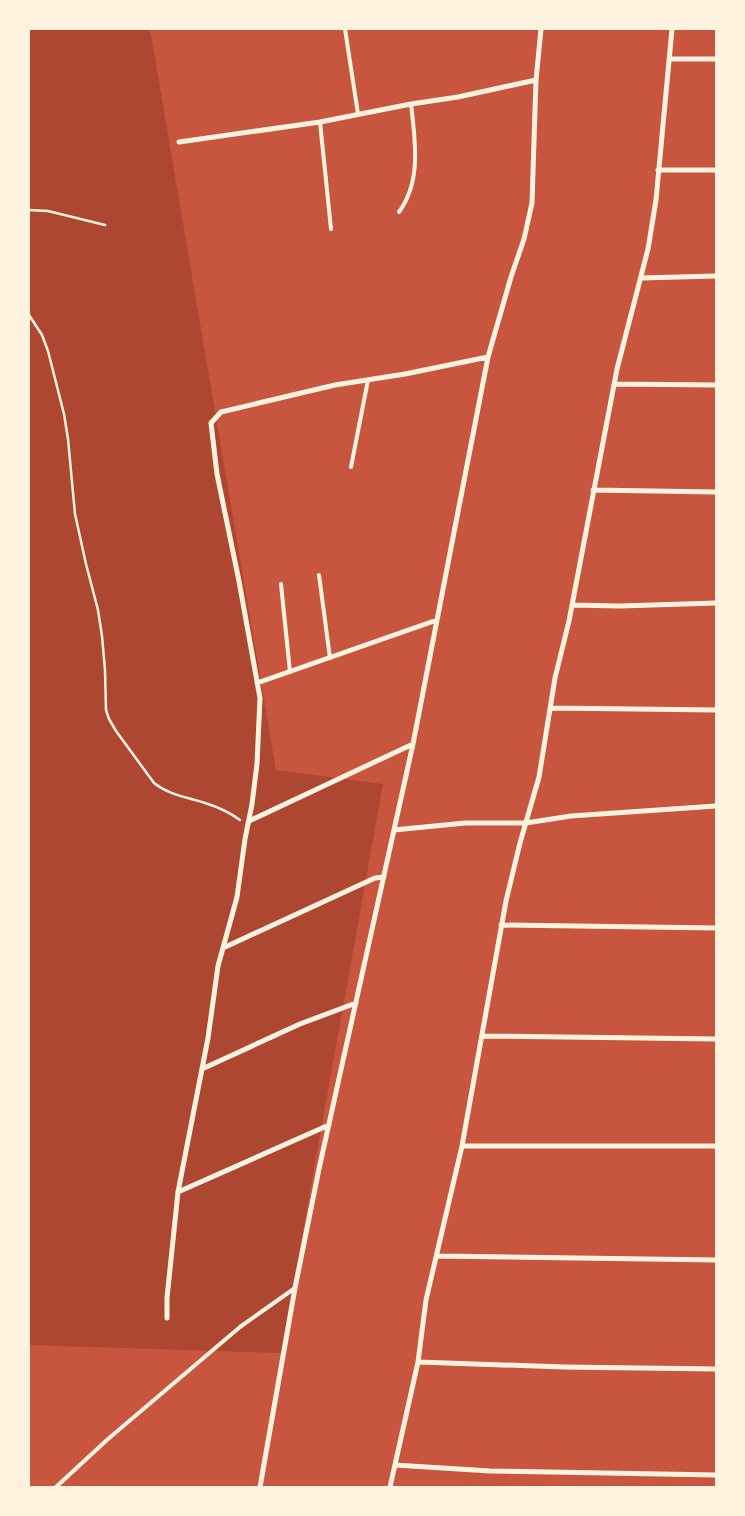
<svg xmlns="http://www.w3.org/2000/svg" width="745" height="1516" viewBox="0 0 745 1516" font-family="Lato,sans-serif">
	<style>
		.green { fill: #ae4732 }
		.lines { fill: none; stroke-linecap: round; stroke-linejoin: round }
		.path { stroke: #fff3e0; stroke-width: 2.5 }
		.service { stroke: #fff3e0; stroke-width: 4 }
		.minor { stroke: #fff3e0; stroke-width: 5 }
	</style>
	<rect width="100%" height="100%" fill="#c8553d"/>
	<!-- green -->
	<path class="green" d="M29,29H150L276,770L383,784L281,1353L29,1345Z"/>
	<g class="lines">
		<!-- path -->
		<path class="path" d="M29,210L48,211L105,225
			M29,315L42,335L48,351L64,414L68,439L75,514L86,564L98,610L102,636L105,670L106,710L109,719L116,731L154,783C169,795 187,797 205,803C218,807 229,812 240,820"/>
		<!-- service -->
		<path class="service" d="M345,29L358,114
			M320,122L331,229
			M399,212C422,181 415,139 411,104
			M351,467L368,380
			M319,575L330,658
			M281,584L290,672
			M56,1487L108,1439L240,1327L295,1288"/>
		<!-- minor -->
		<path class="minor" d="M669,59H716
			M179,142L320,122L411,104L458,97L536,80
			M658,170H716
			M641,278L716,276
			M615,384L716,385
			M593,490L716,492
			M572,605L620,606L716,603
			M257,683L437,620
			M550,708L716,710
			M249,821L413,744
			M394,830L465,823H526L571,816L716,806
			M501,925L716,928
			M223,948L375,878L384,877
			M482,1036L716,1039
			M202,1069L300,1024L356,1003
			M462,1146H716
			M178,1192L329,1125
			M437,1256L716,1260
			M167,1318V1298L178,1192L208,1038L218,966L237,897L245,839L252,804L257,764L260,698L239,581L217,474L211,423L221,412L335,385L405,374L488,357
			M418,1362L564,1367L716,1369
			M395,1465L490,1471L716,1475
			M260,1487L295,1288L319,1169L413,744L488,357L511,277L524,239L532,203L536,80L541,29
			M390,1487L418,1362L426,1300L462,1146L506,901L520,843L539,777L555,678L569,621L617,369L648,249L656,200L672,29"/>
	</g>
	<!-- border -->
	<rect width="745" height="1516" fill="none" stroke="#fff3e0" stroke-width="60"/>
</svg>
